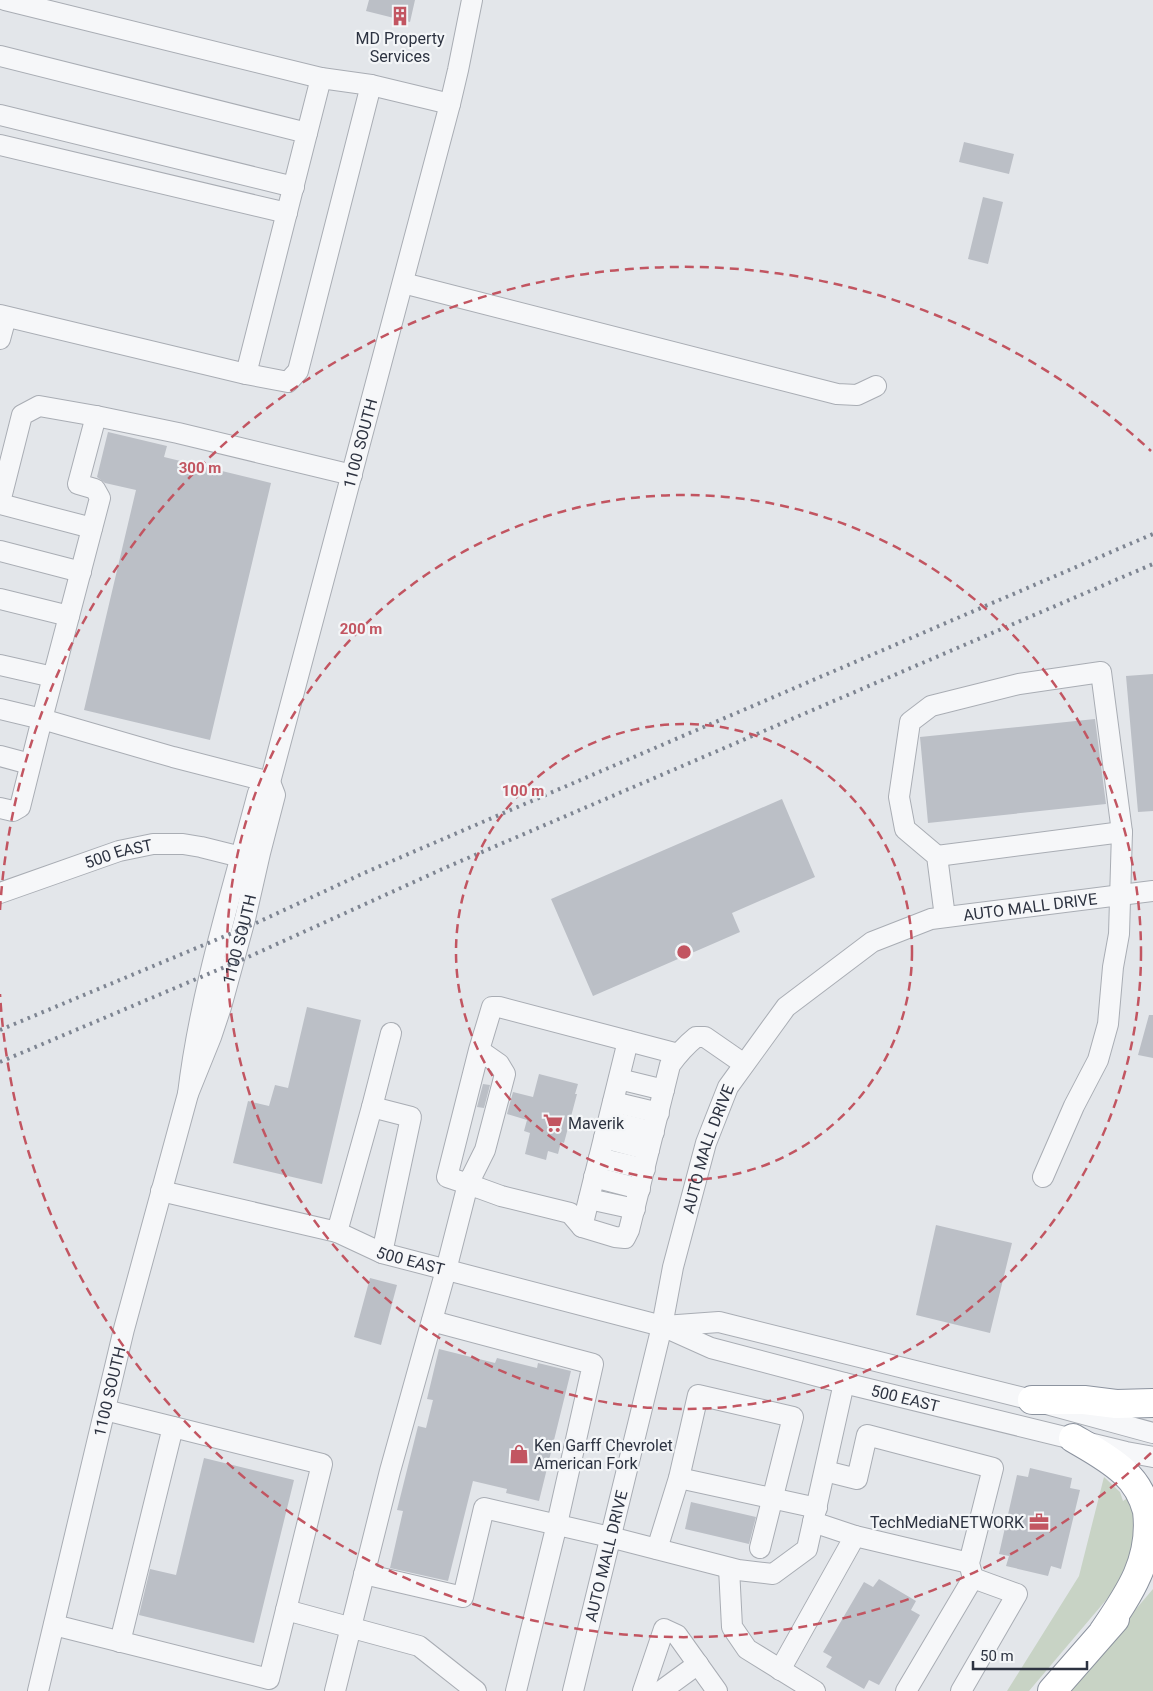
<svg xmlns="http://www.w3.org/2000/svg" width="1153" height="1691" viewBox="0 0 1153 1691" font-family="Roboto,sans-serif">
	<style>
		.green { fill: #c8d3c5 }
		.building { fill: #bbbfc6 }
		.lines { fill: none; stroke-linecap: round; stroke-linejoin: round }
		.minor-casing { stroke: #a9adb4; stroke-width: 22 }
		.highway-casing { stroke: #8c939f; stroke-width: 30 }
		.minor { stroke: #f6f7f9; stroke-width: 20 }
		.highway { stroke: #fff; stroke-width: 28 }
		.rail { stroke: #7e8592; stroke-width: 4; stroke-dasharray: 2.5 5; stroke-linecap: butt }
		.ring { fill: none; stroke: #c25561; stroke-width: 2.5; stroke-dasharray: 9 6 }
		.labels { text-anchor: middle; stroke-width: 4.5; stroke-linejoin: round; paint-order: stroke }
		.poi-label { font-size: 16px; fill: #2d3341; stroke: #f3f5f7; text-anchor: start }
		.street-label { font-size: 16px; fill: #2d3341; stroke: #f3f5f7 }
		.centre { fill: #c25561; stroke: #f3f5f7; stroke-width: 2.5 }
		.ring-label { font-size: 15px; text-anchor: middle; font-weight: bold; fill: #c25561; stroke: #f3f5f7; stroke-width: 4.5; stroke-linejoin: round; paint-order: stroke }
	</style>
	<rect width="100%" height="100%" fill="#e3e6ea"/>
	<!-- green -->
	<path class="green" d="M1104,1477L1120,1492L1123,1501L1129,1497L1137,1522L1135,1556L1112,1593L1029,1691H1007L1079,1576Z
		M1153,1589V1691H1066Z"/>
	<!-- building -->
	<path class="building" d="M369,0H415L410,22L366,11Z
		M964,142L1014,154L1009,174L959,162Z
		M983,197L1003,202L988,264L968,259Z
		M108,432L167,446L164,457L271,483L210,740L84,710L136,490L105,483L97,477Z
		M1153,674V811L1138,812L1126,676Z
		M1095,719L1106,804L928,823L920,737Z
		M782,799L815,877L732,913L740,932L593,996L551,899Z
		M307,1007L361,1020L322,1184L233,1163L248,1101L269,1106L275,1085L288,1088Z
		M1149,1015H1153V1058L1138,1055Z
		M539,1074L578,1084L575,1094H577L564,1143L561,1142L558,1154L548,1151L546,1160L525,1154L530,1133L524,1131L527,1120L507,1114L513,1092L533,1097Z
		M483,1084L490,1085L484,1108L477,1107Z
		M936,1225L1012,1243L990,1333L916,1315Z
		M370,1278L397,1285L381,1345L354,1337Z
		M439,1349L495,1363L497,1358L537,1368L538,1363L571,1371L539,1501L506,1493L507,1489L473,1481L448,1581L390,1568L403,1511L397,1510L418,1426L426,1428L433,1400L427,1399Z
		M204,1458L294,1480L254,1643L139,1615L150,1569L176,1575Z
		M1030,1468L1072,1478L1070,1488L1080,1490L1061,1569L1051,1566L1048,1576L1006,1566L1009,1556L999,1554L1017,1475L1028,1477Z
		M691,1502L756,1517L749,1544L685,1529Z
		M879,1579L916,1601L911,1610L920,1615L879,1685L869,1680L864,1689L826,1667L832,1657L823,1652L864,1582L873,1587Z"/>
	<g class="lines">
		<defs>
			<g id="minor">
				<path d="M5,0L321,78L371,85L450,104"/>
				<path d="M0,56L307,133L246,374L0,315"/>
				<path d="M0,115L294,187"/>
				<path d="M307,133L321,78"/>
				<path d="M0,145L287,213"/>
				<path d="M403,283L837,394L857,395L876,386"/>
				<path d="M0,339L6,317"/>
				<path d="M246,374L288,382L298,371L371,85"/>
				<path d="M96,416L78,484L95,489L100,498L42,719L173,757L270,782"/>
				<path d="M0,502L22,415L39,406L96,416L178,433L352,475"/>
				<path d="M0,504L92,528"/>
				<path d="M0,551L81,572"/>
				<path d="M0,599L69,616"/>
				<path d="M0,665L53,677"/>
				<path d="M0,709L42,719L20,807L13,811L0,808"/>
				<path d="M0,756L30,764"/>
				<path d="M937,856L1122,832"/>
				<path id="s1" d="M0,893L119,851L153,844H183L201,847L241,857"/>
				<path d="M945,917L937,856L905,829L899,797L910,722L931,706L1019,684L1101,672L1122,832L1119,934L1113,967L1108,1024L1098,1060L1074,1106L1043,1177"/>
				<path d="M479,1050L499,1064L505,1074L485,1150L468,1184L447,1177L479,1050L492,1007H499L678,1054"/>
				<path d="M619,1079L664,1090"/>
				<path id="s2" d="M188,1094C200,993 232,892 258,793L270,782L450,104L458,70L472,0"/>
				<path d="M613,1102L659,1113"/>
				<path d="M372,1107L411,1117L382,1253"/>
				<path d="M609,1121L654,1132"/>
				<path d="M604,1138L649,1150"/>
				<path d="M599,1158L645,1169"/>
				<path d="M594,1177L640,1189"/>
				<path id="s3" d="M161,1191L337,1232L382,1253L662,1326L711,1348L844,1383L1126,1452L1153,1457"/>
				<path d="M589,1199L635,1209"/>
				<path d="M582,1227L628,1041"/>
				<path d="M337,1232L372,1107L391,1033"/>
				<path d="M432,1321L593,1364L557,1524L516,1691"/>
				<path d="M664,1326L719,1322L1032,1400L1153,1433"/>
				<path d="M825,1471L857,1479L867,1435L993,1468L969,1563L973,1578L906,1691"/>
				<path d="M679,1478L817,1508"/>
				<path d="M813,1522L855,1536L969,1563"/>
				<path d="M657,1549L679,1478L698,1395L793,1417L760,1548"/>
				<path d="M729,1568L732,1627L747,1649L815,1691"/>
				<path d="M364,1574L463,1597L484,1508L610,1537L738,1570L773,1574L807,1549L844,1383"/>
				<path d="M286,1610L419,1646L476,1691"/>
				<path d="M54,1625L269,1679L322,1464L105,1410"/>
				<path d="M120,1642L173,1427"/>
				<path d="M780,1670L855,1536"/>
				<path id="s4" d="M38,1691L124,1329L188,1094L211,1037L221,1007L245,919L260,853L275,795L270,782"/>
				<path d="M335,1691L390,1471L446,1270L468,1184L501,1196L570,1213L582,1227L615,1237L625,1238L629,1230L670,1065C678,1054 685,1046 696,1037H705L744,1064"/>
				<path id="s5" d="M573,1691L662,1326L673,1267L706,1143L728,1087L786,1007L872,942L931,919L1153,891"/>
				<path d="M643,1691L664,1629L677,1635L717,1691"/>
				<path d="M661,1691L698,1664"/>
				<path d="M961,1691L1017,1594L973,1578"/>
			</g>
			<path id="highway" d="M1032,1400H1084L1116,1404L1153,1403
				M1073,1438C1090,1448 1109,1458 1124,1472C1135,1482 1143,1496 1147,1511C1153,1560 1129,1594 1103,1632
				M1052,1691L1115,1619"/>
		</defs>
		<!-- minor casing -->
		<use href="#minor" class="minor-casing"/>
		<!-- highway casing -->
		<use href="#highway" class="highway-casing"/>
		<!-- minor -->
		<use href="#minor" class="minor"/>
		<!-- highway -->
		<use href="#highway" class="highway"/>
		<!-- rail -->
		<path class="rail" d="M0,1030L254,924L364,873L1153,534
			M0,1062L246,958L447,867L1153,564"/>
	</g>
	<!-- distance rings -->
	<g class="ring">
		<circle cx="684" cy="952" r="228"/>
		<circle cx="684" cy="952" r="457"/>
		<path d="M1151 1453A685 685 0 0 1 0 994M0 910A685 685 0 0 1 1151 451"/>
	</g>
	<!-- icons -->
	<defs>
		<symbol id="building-bare" viewBox="-9 -9 18 18"><path d="M-4-6H4V6H1V3H-1V6H-4ZM-2.5-4.3h1.7v1.8h-1.7ZM.8-4.3h1.7v1.8H.8ZM-2.5-1h1.7V.8h-1.7ZM.8-1h1.7V.8H.8Z" fill="#c25561" stroke="#f3f5f7" stroke-width="2.5" paint-order="stroke"/></symbol>
		<symbol id="supermarket-bare" viewBox="-9 -9 18 18"><path d="M-6-5.5h2.5l.6 2H6L4.5 2H-2.5L-4.4-4H-6ZM-1.5 3.2a1.3 1.3 0 1 0 .1 0ZM3 3.2a1.3 1.3 0 1 0 .1 0Z" fill="#c25561" stroke="#f3f5f7" stroke-width="2.5" paint-order="stroke"/></symbol>
		<symbol id="shop-bare" viewBox="-9 -9 18 18"><path d="M-5-2.5h2.3a2.7 3.5 0 0 1 5.4 0H5L5.5 6h-11ZM-1.5-2.5h3a1.5 2.3 0 0 0-3 0Z" fill="#c25561" stroke="#f3f5f7" stroke-width="2.5" paint-order="stroke"/></symbol>
		<symbol id="office-bare" viewBox="-9 -9 18 18"><path d="M-6-3h4V-5.5h4V-3h4V5H-6ZM-1-4.5V-3h2v-1.5ZM-6 0V1H6V0Z" fill="#c25561" stroke="#f3f5f7" stroke-width="2.5" paint-order="stroke"/></symbol>
	</defs>
	<g fill-rule="evenodd">
		<use href="#building-bare" x="386" y="2" width="28" height="28"/>
		<use href="#supermarket-bare" x="539" y="1109" width="28" height="28"/>
		<use href="#shop-bare" x="505" y="1440" width="28" height="28"/>
		<use href="#office-bare" x="1025" y="1508" width="28" height="28"/>
	</g>
	<g class="labels">
		<!-- poi labels -->
		<g class="poi-label">
			<text x="400" y="44" text-anchor="middle">MD Property<tspan x="400" dy="18">Services</tspan></text>
			<text x="568" y="1129">Maverik</text>
			<text x="534" y="1451">Ken Garff Chevrolet<tspan x="534" dy="18">American Fork</tspan></text>
			<text x="1024" y="1528" text-anchor="end">TechMediaNETWORK</text>
		</g>
		<!-- street labels -->
		<g class="street-label">
			<text dy="6" stroke="none"><textPath href="#s2" startOffset="676">1100 SOUTH</textPath></text>
			<text dy="6" stroke="none"><textPath href="#s1" startOffset="125">500 EAST</textPath></text>
			<text dy="6" stroke="none"><textPath href="#s5" startOffset="994">AUTO MALL DRIVE</textPath></text>
			<text dy="6" stroke="none"><textPath href="#s4" startOffset="779">1100 SOUTH</textPath></text>
			<text dy="6" stroke="none"><textPath href="#s5" startOffset="559">AUTO MALL DRIVE</textPath></text>
			<text dy="6" stroke="none"><textPath href="#s3" startOffset="260">500 EAST</textPath></text>
			<text dy="6" stroke="none"><textPath href="#s4" startOffset="308">1100 SOUTH</textPath></text>
			<text dy="6" stroke="none"><textPath href="#s3" startOffset="774">500 EAST</textPath></text>
			<text dy="6" stroke="none"><textPath href="#s5" startOffset="139">AUTO MALL DRIVE</textPath></text>
		</g>
	</g>
	<circle cx="684" cy="952" r="8" class="centre"/>
	<g class="ring-label">
		<text x="200" y="473">300 m</text>
		<text x="361" y="634">200 m</text>
		<text x="523" y="796">100 m</text>
	</g>
	<!-- scale -->
	<path d="M973 1661v8h114v-8" fill="none" stroke="#2d3341" stroke-width="2.5"/>
	<text x="980" y="1661" font-size="15" fill="#2d3341" stroke="#f3f5f7" stroke-width="4" paint-order="stroke">50 m</text>
</svg>
